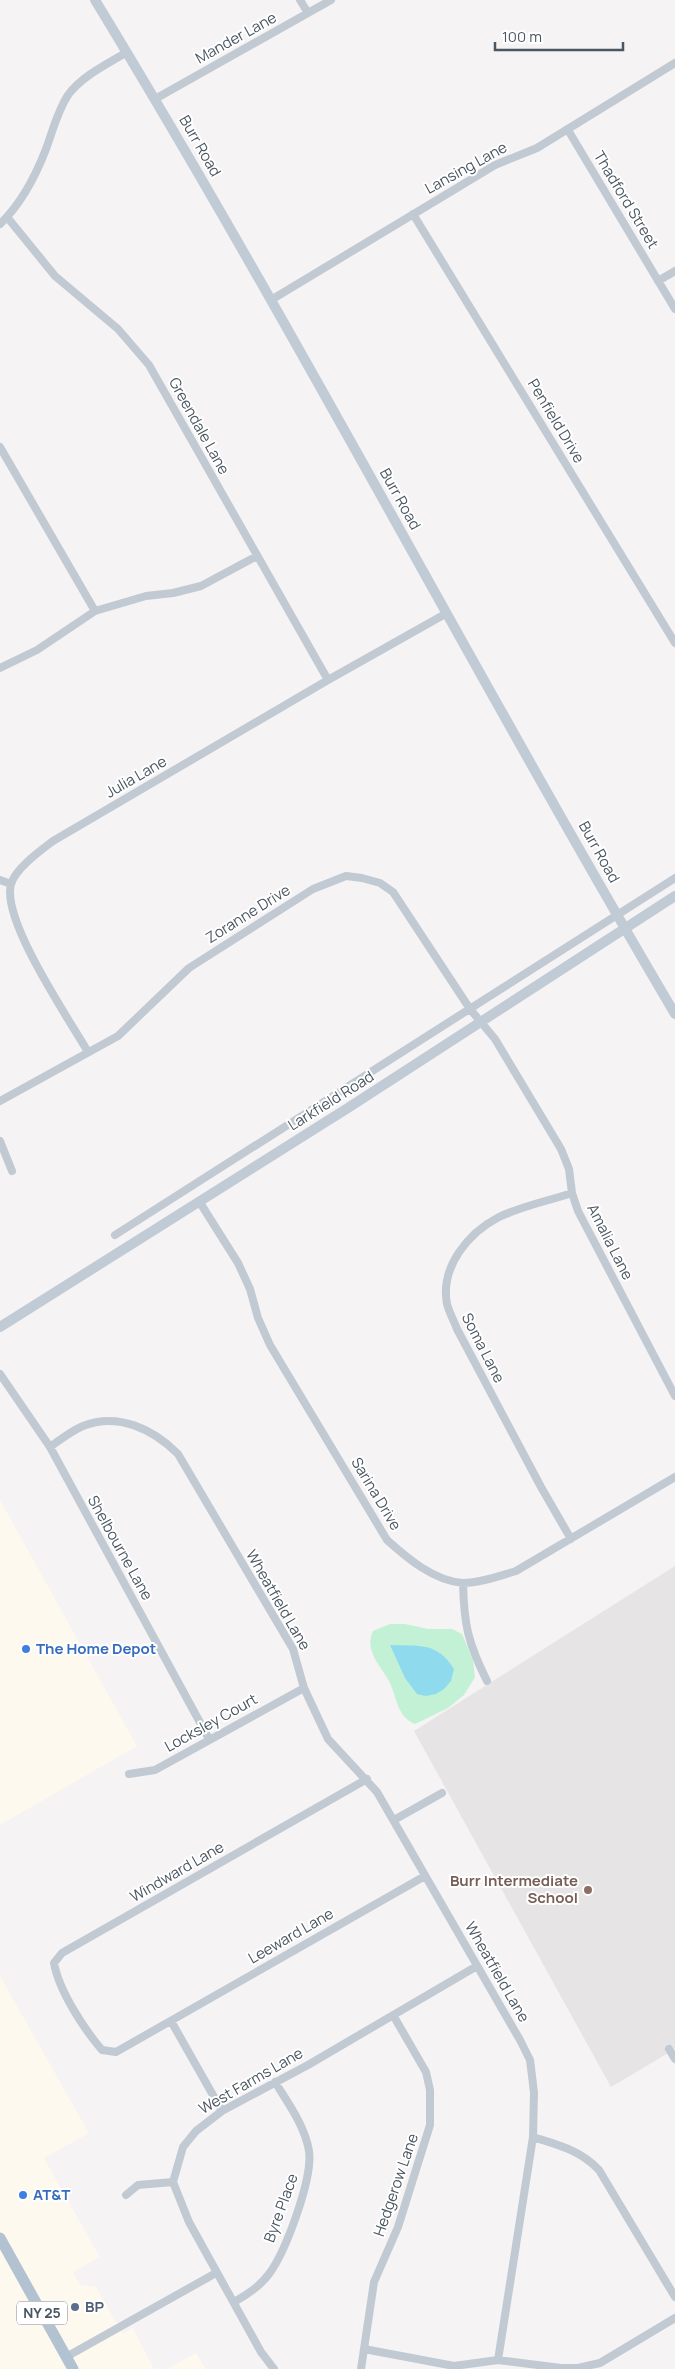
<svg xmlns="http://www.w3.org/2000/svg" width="675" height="2369" viewBox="0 0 675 2369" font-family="Manrope,sans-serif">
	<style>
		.commercial { fill: #fdf9ef }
		.education { fill: #e6e4e5 }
		.green { fill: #c3f1d5 }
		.water { fill: #90daee }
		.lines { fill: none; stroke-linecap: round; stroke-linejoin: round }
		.street { stroke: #c1cad2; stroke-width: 8 }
		.secondary { stroke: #c1cbd6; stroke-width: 10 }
		.primary { stroke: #b3c2d1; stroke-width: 11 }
		.shop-dot { fill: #3f7fe0; stroke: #fff; stroke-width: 2 }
		.education-dot { fill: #8d6e63; stroke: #fff; stroke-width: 2 }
		.service-dot { fill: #5c6f8a; stroke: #fff; stroke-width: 2 }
		.labels { text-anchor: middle; stroke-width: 4; stroke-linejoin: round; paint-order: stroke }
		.shield { fill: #fff; stroke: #808990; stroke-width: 1 }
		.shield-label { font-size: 14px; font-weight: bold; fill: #4a5661 }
		.street-label { font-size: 15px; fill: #4a5661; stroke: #fff }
		.shop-label { font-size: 15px; font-weight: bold; fill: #366cbe; stroke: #fff; text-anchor: start }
		.education-label { font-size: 15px; font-weight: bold; fill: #785e54; stroke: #fff; text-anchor: end }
		.service-label { font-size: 15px; font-weight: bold; fill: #4e5e75; stroke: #fff; text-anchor: start }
	</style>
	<rect width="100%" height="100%" fill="#f5f3f3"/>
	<!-- commercial -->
	<path class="commercial" d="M0,1500L137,1746L0,1825Z
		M0,1976L89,2133L44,2158L100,2257L73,2272L80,2285L96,2287L123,2334L133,2328L154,2369H0Z
		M196,2353L206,2369H167Z"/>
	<!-- education -->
	<path class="education" d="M675,1566V2049L611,2087L414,1731Z"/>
	<!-- green -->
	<path class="green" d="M390,1624H405L428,1629H452L462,1634L473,1660L475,1677L464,1695L448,1708L415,1724C397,1717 397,1697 389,1681C380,1665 364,1650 373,1631Z"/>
	<!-- water -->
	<path class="water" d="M390,1645C420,1646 437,1642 454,1669L451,1681L444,1689L436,1694L426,1696L417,1694L405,1678Z"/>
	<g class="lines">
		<!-- street -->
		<path class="street" d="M300,0L308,13
			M155,99L331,0
			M568,130L675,309
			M413,214L675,643
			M7,217L55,276L118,329L149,365L328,680
			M0,224C21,204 36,175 46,149C53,130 57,112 68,95C82,76 107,64 127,52
			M658,281L675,271
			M271,300L495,165L537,148L675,63
			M0,447L95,611
			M0,668L37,650L95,611L146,596L173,593L201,586L257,556
			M0,880L11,884
			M88,1052C69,1019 1,920 11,884C16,868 40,851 53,841L328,680L447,613
			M0,1101L118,1036L189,968L313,889L346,876L362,878L380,883L393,892L470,1009L495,1039L561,1149L569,1169L572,1193L578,1211L675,1396
			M0,1141L12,1171
			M199,1201L238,1263L250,1289L258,1318L270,1345L387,1540C407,1558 434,1581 463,1583C480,1583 499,1576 516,1571L675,1477
			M115,1235L675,878
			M0,1374L50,1447L209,1739
			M50,1447C60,1440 71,1431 83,1426C118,1412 153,1429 178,1454L293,1649L304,1688L328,1739L377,1792L520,2040L530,2060L532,2076L534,2093L533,2137L498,2360
			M571,1539L541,1487L457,1329C454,1321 449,1312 447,1304C440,1267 468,1233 499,1217C522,1206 548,1201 572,1193
			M463,1583C464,1625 468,1643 487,1681
			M129,1774L155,1770L304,1688
			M367,1779L62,1953L54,1963C59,1991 84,2029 102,2050L116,2052L425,1876
			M394,1820L442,1793
			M171,2021L222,2111
			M669,2049L675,2059
			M533,2137C558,2145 580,2150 599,2170L675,2297
			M126,2195L138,2185L173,2182
			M234,2302C247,2295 260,2286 269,2274C286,2251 313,2178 309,2151C305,2126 288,2103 275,2082
			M364,2349L454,2366L498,2360L561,2368H578L600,2363L675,2318
			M66,2357L216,2273
			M274,2369L261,2352L189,2222L173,2182L183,2147L196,2131L222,2111L308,2065L477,1966
			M361,2369L374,2282L398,2227L430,2125V2090L426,2072L393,2015"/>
		<!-- secondary -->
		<path class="secondary" d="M95,0C298,333 477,679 675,1014
			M0,1327L351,1106L675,896"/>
		<!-- primary -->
		<path class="primary" d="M0,2238L73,2369"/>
	</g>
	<!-- markers -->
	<g class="shop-dot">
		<circle cx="26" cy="1649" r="5"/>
		<circle cx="23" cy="2195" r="5"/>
	</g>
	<circle class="education-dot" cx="588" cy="1890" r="5"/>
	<circle class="service-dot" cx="75" cy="2307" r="5"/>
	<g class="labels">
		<!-- shield labels -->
		<rect class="shield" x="17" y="2301.5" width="50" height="23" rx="4"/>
		<g class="shield-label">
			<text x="42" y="2318">NY 25</text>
		</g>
		<!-- street labels -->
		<g class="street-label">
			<text transform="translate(236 38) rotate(-29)" y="5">Mander Lane</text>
			<text transform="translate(200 146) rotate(60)" y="5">Burr Road</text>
			<text transform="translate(466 168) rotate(-29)" y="5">Lansing Lane</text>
			<text transform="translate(626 200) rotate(59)" y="5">Thadford Street</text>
			<text transform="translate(556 421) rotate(59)" y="5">Penfield Drive</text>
			<text transform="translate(199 426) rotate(61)" y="5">Greendale Lane</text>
			<text transform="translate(400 499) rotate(61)" y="5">Burr Road</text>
			<text transform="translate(136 777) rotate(-30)" y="5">Julia Lane</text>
			<text transform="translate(599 852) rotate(61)" y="5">Burr Road</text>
			<text transform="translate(248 914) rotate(-32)" y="5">Zoranne Drive</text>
			<text transform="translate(331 1101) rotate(-32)" y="5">Larkfield Road</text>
			<text transform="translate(610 1242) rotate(63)" y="5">Amalia Lane</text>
			<text transform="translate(483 1348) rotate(63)" y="5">Soma Lane</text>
			<text transform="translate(376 1494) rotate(59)" y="5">Sarina Drive</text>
			<text transform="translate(120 1548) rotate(61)" y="5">Shelbourne Lane</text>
			<text transform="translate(278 1600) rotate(60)" y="5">Wheatfield Lane</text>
			<text transform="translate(211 1723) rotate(-29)" y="5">Locksley Court</text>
			<text transform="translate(177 1872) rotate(-30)" y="5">Windward Lane</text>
			<text transform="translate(291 1936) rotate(-30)" y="5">Leeward Lane</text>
			<text transform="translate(497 1972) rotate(60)" y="5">Wheatfield Lane</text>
			<text transform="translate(251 2081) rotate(-30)" y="5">West Farms Lane</text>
			<text transform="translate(396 2185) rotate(-71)" y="5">Hedgerow Lane</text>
			<text transform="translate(281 2208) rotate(-70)" y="5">Byre Place</text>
		</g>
		<!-- shop labels -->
		<g class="shop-label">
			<text x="36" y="1654">The Home Depot</text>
			<text x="33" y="2200">AT&amp;T</text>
		</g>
		<!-- education labels -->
		<g class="education-label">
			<text x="578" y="1886">Burr Intermediate<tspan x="578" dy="17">School</tspan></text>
		</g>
		<!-- service labels -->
		<g class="service-label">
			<text x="85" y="2312">BP</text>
		</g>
	</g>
	<!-- scale -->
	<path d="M495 42v8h128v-8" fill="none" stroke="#4a5661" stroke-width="2.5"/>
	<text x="502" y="42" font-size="15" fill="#4a5661" stroke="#ffffff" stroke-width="4" paint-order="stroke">100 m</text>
</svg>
